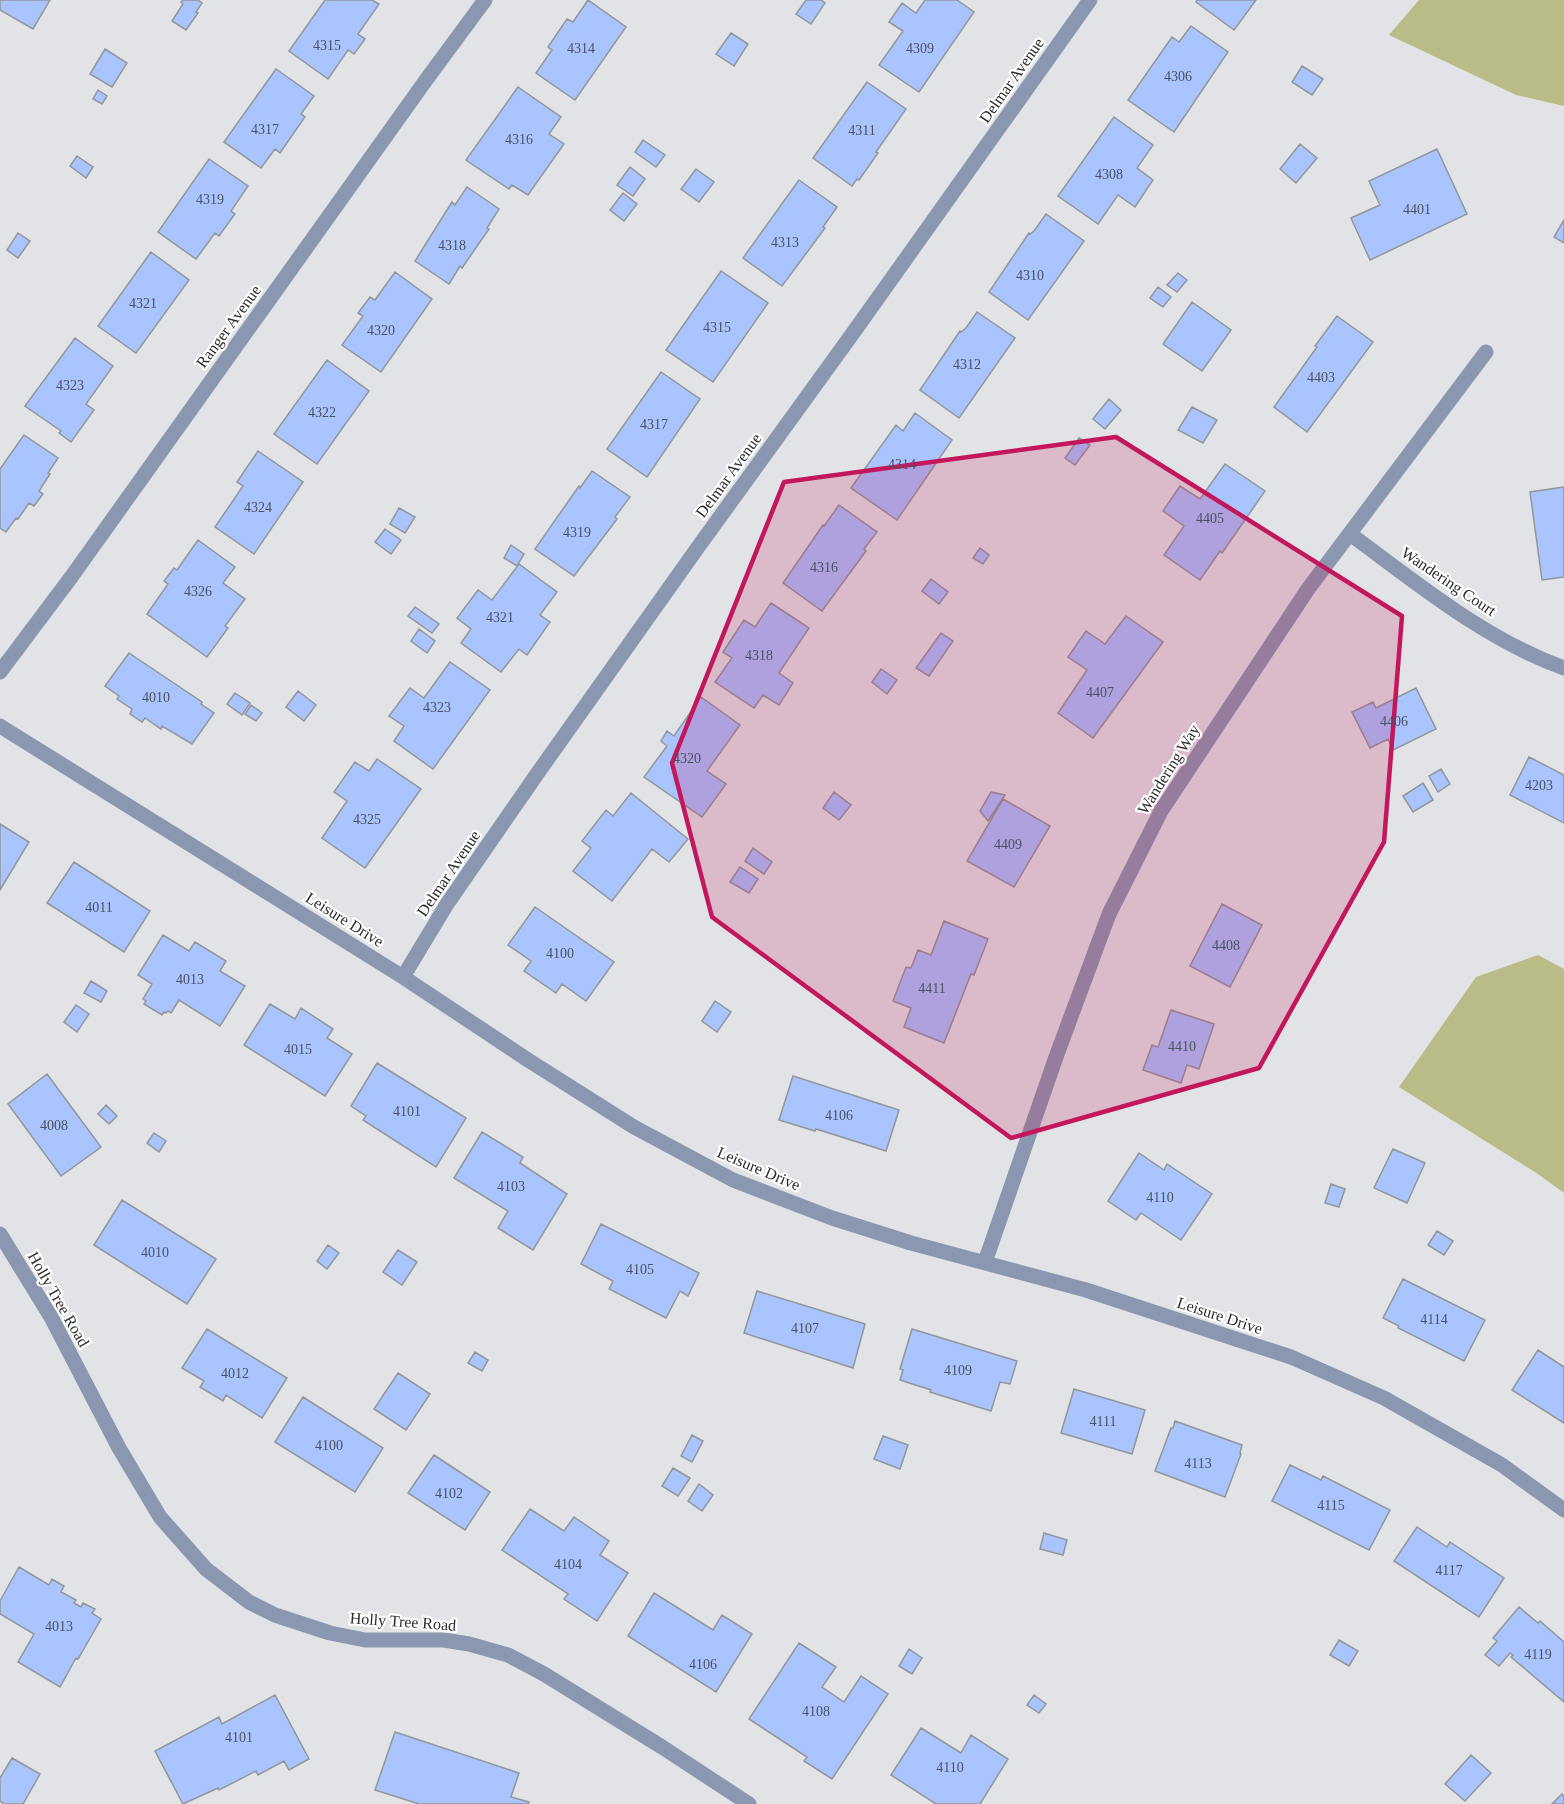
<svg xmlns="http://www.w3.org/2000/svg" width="1564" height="1804" viewBox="0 0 1564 1804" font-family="'Times New Roman',serif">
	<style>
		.green { fill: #babc88 }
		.building { fill: #a9c4fe; stroke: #949598; stroke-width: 1.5 }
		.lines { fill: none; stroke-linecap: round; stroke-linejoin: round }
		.street { stroke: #8b97b0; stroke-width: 15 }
		.marked { fill: #c2185b; fill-opacity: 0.2; stroke: #c2185b; stroke-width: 4.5; stroke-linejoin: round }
		.labels { text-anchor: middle; stroke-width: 4.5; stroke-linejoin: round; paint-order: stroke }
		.number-label { font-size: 14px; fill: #4a5261 }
		.street-label { font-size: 16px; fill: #2b2c2d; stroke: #fff }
	</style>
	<rect width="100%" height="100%" fill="#e1e3e6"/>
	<!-- green -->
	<path class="green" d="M1419,0H1564V106L1516,95L1389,35Z
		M1538,955L1564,969V1193L1535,1172L1399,1087L1476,977Z"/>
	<!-- building -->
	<path class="building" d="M0,0H50L33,29L0,10Z
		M183,0H198L202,3L196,12L198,13L186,30L172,21L183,4L181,2Z
		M325,0H372L379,4L358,34L365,39L354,54L348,50L328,79L289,51Z
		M588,0L626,27L575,100L536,73L552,50L548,47L567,19L573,22Z
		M806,0H821L825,3L811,24L796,14Z
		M925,0H957L974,12L919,92L879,65L903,31L889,22L902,3L916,13Z
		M1197,0H1256L1234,30L1196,2Z
		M1191,26L1228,52L1174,132L1128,100L1172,37L1179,42Z
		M731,33L748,44L734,66L716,54Z
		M105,49L127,63L112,87L90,74Z
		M1302,66L1323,79L1312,95L1292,82Z
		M276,69L314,96L301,114L305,117L280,153L275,149L261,168L224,142Z
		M867,82L906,109L876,152L878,153L859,180L857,179L852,186L813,158Z
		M518,87L561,117L549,134L564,144L528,195L512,185L509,189L466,160Z
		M98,90L107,96L102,104L93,99Z
		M1114,117L1153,145L1137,168L1153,180L1135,207L1118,195L1098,224L1058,196Z
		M643,140L665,155L656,167L635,152Z
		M1300,144L1317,158L1296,183L1280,169Z
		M1437,149L1467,214L1370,260L1351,218L1380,205L1369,181Z
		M77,156L93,167L86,178L70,166Z
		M209,159L248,186L231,211L235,214L219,236L215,233L196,259L158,232Z
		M630,167L645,179L633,196L617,185Z
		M696,169L714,182L699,202L681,189Z
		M799,180L837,207L823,227L825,228L782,286L743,258Z
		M467,187L499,209L487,228L489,229L462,268L460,266L449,284L415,261L452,202L455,205Z
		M623,193L637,204L624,221L610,210Z
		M1046,214L1084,241L1028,320L989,292L1029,233L1030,234L1034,231Z
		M1564,220V243L1554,237Z
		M18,233L30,241L18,258L7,250Z
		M151,252L189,280L136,353L98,326Z
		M721,271L768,303L713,382L666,350Z
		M395,272L432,299L381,372L342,345L363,316L358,313L370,297L375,300Z
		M1178,273L1187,280L1177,292L1167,285Z
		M1158,287L1171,297L1163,307L1150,298Z
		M1192,302L1231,330L1202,371L1163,344Z
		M977,312L1015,338L959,418L920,390L960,331L961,332L966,328Z
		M1337,316L1373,342L1307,432L1274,407L1317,347L1315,346Z
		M75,338L113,366L86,404L94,410L71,442L59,433L61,431L25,406Z
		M327,360L369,391L317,464L274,434Z
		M661,372L700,399L647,477L607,449Z
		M1109,399L1121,410L1105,429L1093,419Z
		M1192,407L1217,420L1203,443L1178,430Z
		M915,413L952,440L897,520L851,488L896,425L903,431Z
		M24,435L58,458L48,473L50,474L39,491L43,494L34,506L29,503L18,519L16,518L6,532L0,528V469Z
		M1079,438L1090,445L1075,465L1065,458Z
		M258,451L303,482L254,554L215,527L243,486L237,482Z
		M1225,464L1265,491L1222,553L1220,551L1200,580L1164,555L1184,526L1163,511L1180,486L1200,499Z
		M592,471L630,497L615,517L617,519L574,576L535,549L579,486L580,488Z
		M1564,487V577L1542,580L1530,492Z
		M839,505L877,532L864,549L866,551L822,611L783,583L823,525L824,526Z
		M399,508L415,517L405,533L390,524Z
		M385,529L401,540L391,554L375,542Z
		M198,540L235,567L223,583L245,599L225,626L228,628L207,657L147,614L168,584L164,581L174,568L177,570Z
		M511,545L524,554L517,566L504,558Z
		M980,548L989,555L983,564L973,558Z
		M519,564L557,592L540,615L550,622L527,655L519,649L501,672L461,643L471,629L457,618L478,590L492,600Z
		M931,579L948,592L939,604L922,591Z
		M771,603L809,628L779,673L793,683L779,705L763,695L754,708L715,682L732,658L723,652L744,620L755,627Z
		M415,607L439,624L432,633L408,616Z
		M1126,616L1163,642L1093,738L1058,713L1087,670L1068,657L1086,631L1105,644Z
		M419,629L435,641L427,653L411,641Z
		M941,633L953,641L929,676L916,668Z
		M129,653L202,702L201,704L214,713L192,744L162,726L161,729L145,718L142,722L130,714L132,709L117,699L119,696L105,686Z
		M450,662L490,690L433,769L394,741L404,726L389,716L410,688L424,698Z
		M881,669L897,680L887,694L872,682Z
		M1416,688L1436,729L1393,750L1388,739L1370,748L1352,712L1373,702L1376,708Z
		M298,691L316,705L304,721L286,707Z
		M235,693L250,703L242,715L227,704Z
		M701,697L740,725L707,771L726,784L702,817L644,777L667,746L661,741L667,731L674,736Z
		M251,705L262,713L256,721L245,714Z
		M1529,757L1564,775V823L1510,795Z
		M377,759L421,789L365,868L322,838L347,801L334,792L355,762L369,771Z
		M1441,769L1450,784L1438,792L1429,776Z
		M1423,783L1433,800L1413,812L1403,796Z
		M834,792L851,805L839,820L823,808Z
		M991,792L1005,795L988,821L980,811Z
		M631,793L688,839L669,862L652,849L612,901L573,871L591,848L582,841L606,810L613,816Z
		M1003,799L1050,826L1014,887L967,861Z
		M0,824L29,842L0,890Z
		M753,848L772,862L764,874L745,861Z
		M74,862L150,911L124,952L47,903Z
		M740,867L758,879L749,893L730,882Z
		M1222,904L1262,925L1230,987L1190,966Z
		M535,907L614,962L586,1001L562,984L556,993L524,971L531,961L508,945Z
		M944,921L988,939L974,975L971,974L944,1043L904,1027L911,1008L893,1001L906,967L911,968L918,950L931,955Z
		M163,935L189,951L195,942L226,961L220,971L245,986L220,1026L179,1000L171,1013L168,1011L166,1013L164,1012L162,1015L144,1004L146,1001L143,999L152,984L138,975Z
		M91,981L107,991L101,1002L84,993Z
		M715,1001L731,1012L717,1032L702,1021Z
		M270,1004L295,1019L301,1008L333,1029L327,1038L352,1054L325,1096L244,1045Z
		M76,1005L89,1014L77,1032L64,1022Z
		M1171,1010L1214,1024L1199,1069L1187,1065L1181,1083L1143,1070L1152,1045L1158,1047Z
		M377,1063L466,1118L436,1167L363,1120L366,1116L351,1106Z
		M47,1074L101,1147L61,1176L8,1104Z
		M793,1076L899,1110L886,1151L816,1129L815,1131L779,1120Z
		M106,1105L117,1116L109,1124L98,1114Z
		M482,1132L523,1157L520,1163L567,1194L533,1250L498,1228L508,1211L454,1178Z
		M154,1133L166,1141L159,1152L147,1143Z
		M1393,1149L1425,1163L1407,1203L1374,1188Z
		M1139,1153L1164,1170L1167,1164L1212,1194L1181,1240L1141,1213L1136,1220L1108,1201Z
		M1331,1184L1345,1189L1339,1207L1325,1203Z
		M122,1200L216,1259L187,1304L94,1245Z
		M601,1224L699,1273L688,1296L680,1291L666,1318L609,1289L613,1281L581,1264Z
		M1437,1231L1453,1241L1444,1255L1428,1245Z
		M328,1245L339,1253L327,1269L317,1261Z
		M398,1250L417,1262L402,1285L383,1272Z
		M1403,1279L1485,1320L1464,1361L1398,1328L1399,1326L1383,1318Z
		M757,1291L865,1324L853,1368L744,1333Z
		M207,1329L287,1378L262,1418L226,1395L223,1401L200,1387L204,1381L182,1368Z
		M912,1329L1017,1361L1010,1384L1000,1382L991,1411L930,1392L931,1390L900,1380L903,1370L900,1369Z
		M1538,1350L1564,1367V1423L1512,1390Z
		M475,1352L488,1360L482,1371L468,1363Z
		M398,1373L430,1394L406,1430L374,1409Z
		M1074,1389L1145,1410L1132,1454L1061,1433Z
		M303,1397L383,1448L355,1492L275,1442Z
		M1175,1421L1242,1445L1240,1453L1241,1454L1225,1497L1155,1471L1171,1428H1173Z
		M692,1435L703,1441L692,1462L681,1456Z
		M883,1436L908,1445L900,1469L874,1459Z
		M434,1455L490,1492L465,1530L408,1493Z
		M1290,1465L1321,1480L1323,1476L1390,1510L1369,1550L1272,1501Z
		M673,1468L690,1478L678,1496L662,1486Z
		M699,1484L713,1495L702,1511L688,1501Z
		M530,1509L564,1531L574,1517L609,1541L600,1555L628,1573L597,1621L564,1599L568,1594L502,1550Z
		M1417,1527L1447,1547L1450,1542L1504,1578L1479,1617L1394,1561Z
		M1044,1533L1067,1540L1063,1555L1040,1549Z
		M19,1567L49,1585L52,1579L64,1586L61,1592L76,1600L74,1603L81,1607L83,1603L95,1609L92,1613L101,1619L78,1659L76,1658L60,1687L18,1662L34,1634L0,1614V1601Z
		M654,1593L713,1630L722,1615L752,1634L716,1692L628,1636Z
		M1519,1607L1538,1623L1540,1621L1564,1642V1702L1511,1657L1513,1655L1510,1653L1499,1666L1485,1655L1497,1641L1493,1638Z
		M1339,1640L1358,1651L1349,1666L1330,1655Z
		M799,1643L836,1667L822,1687L844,1702L861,1676L888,1694L832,1779L804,1761L807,1757L749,1719Z
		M909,1649L922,1658L912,1674L899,1666Z
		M275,1695L309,1759L289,1770L284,1761L258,1775L256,1771L219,1790L218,1788L183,1804L155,1751L219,1717L222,1724Z
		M1034,1695L1046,1704L1039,1713L1027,1705Z
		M921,1728L961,1753L971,1735L1008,1759L980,1804H936L891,1775Z
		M395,1732L519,1773L511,1797L529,1802L528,1804H419L375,1790Z
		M1471,1755L1491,1773L1465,1801L1445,1784Z
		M12,1758L40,1774L23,1804H4L0,1801V1778Z
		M1562,1794L1564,1797V1804H1552Z"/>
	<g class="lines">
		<!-- street -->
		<path class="street" d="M1350,534C1417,583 1484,639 1564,668
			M0,672L72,576L426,80L485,0
			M0,726L403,977L528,1060L634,1127L733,1180L832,1218L911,1243L1086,1290L1291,1357L1384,1398L1502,1465L1564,1510
			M403,977L447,904L537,774L696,550L853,333L1090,0
			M0,1234L51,1317L119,1448L160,1517L206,1569L249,1602L275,1615L330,1633L365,1640H444L469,1644L508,1655L544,1674L662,1747L749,1804
			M985,1262L1056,1057L1109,914L1161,811L1308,589L1486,352"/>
	</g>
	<!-- marked area -->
	<path class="marked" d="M1116,437L1402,616L1384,842L1259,1068L1011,1138L712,917L672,763L784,482Z"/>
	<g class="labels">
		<!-- number labels -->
		<g class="number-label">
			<text x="327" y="50">4315</text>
			<text x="581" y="53">4314</text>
			<text x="920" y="53">4309</text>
			<text x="1178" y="81">4306</text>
			<text x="265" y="134">4317</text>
			<text x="862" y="135">4311</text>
			<text x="519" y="144">4316</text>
			<text x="1109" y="179">4308</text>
			<text x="210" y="204">4319</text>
			<text x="1417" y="214">4401</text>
			<text x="785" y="247">4313</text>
			<text x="452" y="250">4318</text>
			<text x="1030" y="280">4310</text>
			<text x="143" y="308">4321</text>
			<text x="717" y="332">4315</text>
			<text x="381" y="335">4320</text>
			<text x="967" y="369">4312</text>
			<text x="1321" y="382">4403</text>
			<text x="70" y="390">4323</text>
			<text x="322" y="417">4322</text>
			<text x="654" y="429">4317</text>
			<text x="902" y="469">4314</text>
			<text x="258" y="512">4324</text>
			<text x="1210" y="523">4405</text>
			<text x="577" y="537">4319</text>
			<text x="824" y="572">4316</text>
			<text x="198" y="596">4326</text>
			<text x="500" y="622">4321</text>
			<text x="759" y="660">4318</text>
			<text x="1100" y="697">4407</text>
			<text x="156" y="702">4010</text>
			<text x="437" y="712">4323</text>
			<text x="1394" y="726">4406</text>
			<text x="687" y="763">4320</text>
			<text x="1539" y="790">4203</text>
			<text x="367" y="824">4325</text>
			<text x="1008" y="849">4409</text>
			<text x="99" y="912">4011</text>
			<text x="1226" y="950">4408</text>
			<text x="560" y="958">4100</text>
			<text x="190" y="984">4013</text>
			<text x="932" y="993">4411</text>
			<text x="1182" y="1051">4410</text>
			<text x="298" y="1054">4015</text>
			<text x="407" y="1116">4101</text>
			<text x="839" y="1120">4106</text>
			<text x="54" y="1130">4008</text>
			<text x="511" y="1191">4103</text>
			<text x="1160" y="1202">4110</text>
			<text x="155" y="1257">4010</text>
			<text x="640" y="1274">4105</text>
			<text x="1434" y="1324">4114</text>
			<text x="805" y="1333">4107</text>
			<text x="958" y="1375">4109</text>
			<text x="235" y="1378">4012</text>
			<text x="1103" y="1426">4111</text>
			<text x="329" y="1450">4100</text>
			<text x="1198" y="1468">4113</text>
			<text x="449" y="1498">4102</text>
			<text x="1331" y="1510">4115</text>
			<text x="568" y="1569">4104</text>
			<text x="1449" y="1575">4117</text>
			<text x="59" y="1631">4013</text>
			<text x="1538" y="1659">4119</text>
			<text x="703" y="1669">4106</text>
			<text x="816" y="1716">4108</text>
			<text x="239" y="1742">4101</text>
			<text x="950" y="1772">4110</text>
		</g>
		<!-- street labels -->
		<g class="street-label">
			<text transform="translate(1011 80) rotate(-55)" y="6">Delmar Avenue</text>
			<text transform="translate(228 326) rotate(-54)" y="6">Ranger Avenue</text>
			<text transform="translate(728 475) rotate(-54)" y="6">Delmar Avenue</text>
			<text transform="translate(1449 581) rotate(34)" y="6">Wandering Court</text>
			<text transform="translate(1168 769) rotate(-58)" y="6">Wandering Way</text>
			<text transform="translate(448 873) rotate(-56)" y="6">Delmar Avenue</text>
			<text transform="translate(345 919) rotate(32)" y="6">Leisure Drive</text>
			<text transform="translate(759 1168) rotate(23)" y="6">Leisure Drive</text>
			<text transform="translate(59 1299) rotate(60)" y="6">Holly Tree Road</text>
			<text transform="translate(1220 1315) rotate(18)" y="6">Leisure Drive</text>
			<text transform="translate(403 1621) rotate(4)" y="6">Holly Tree Road</text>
		</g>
	</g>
</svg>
